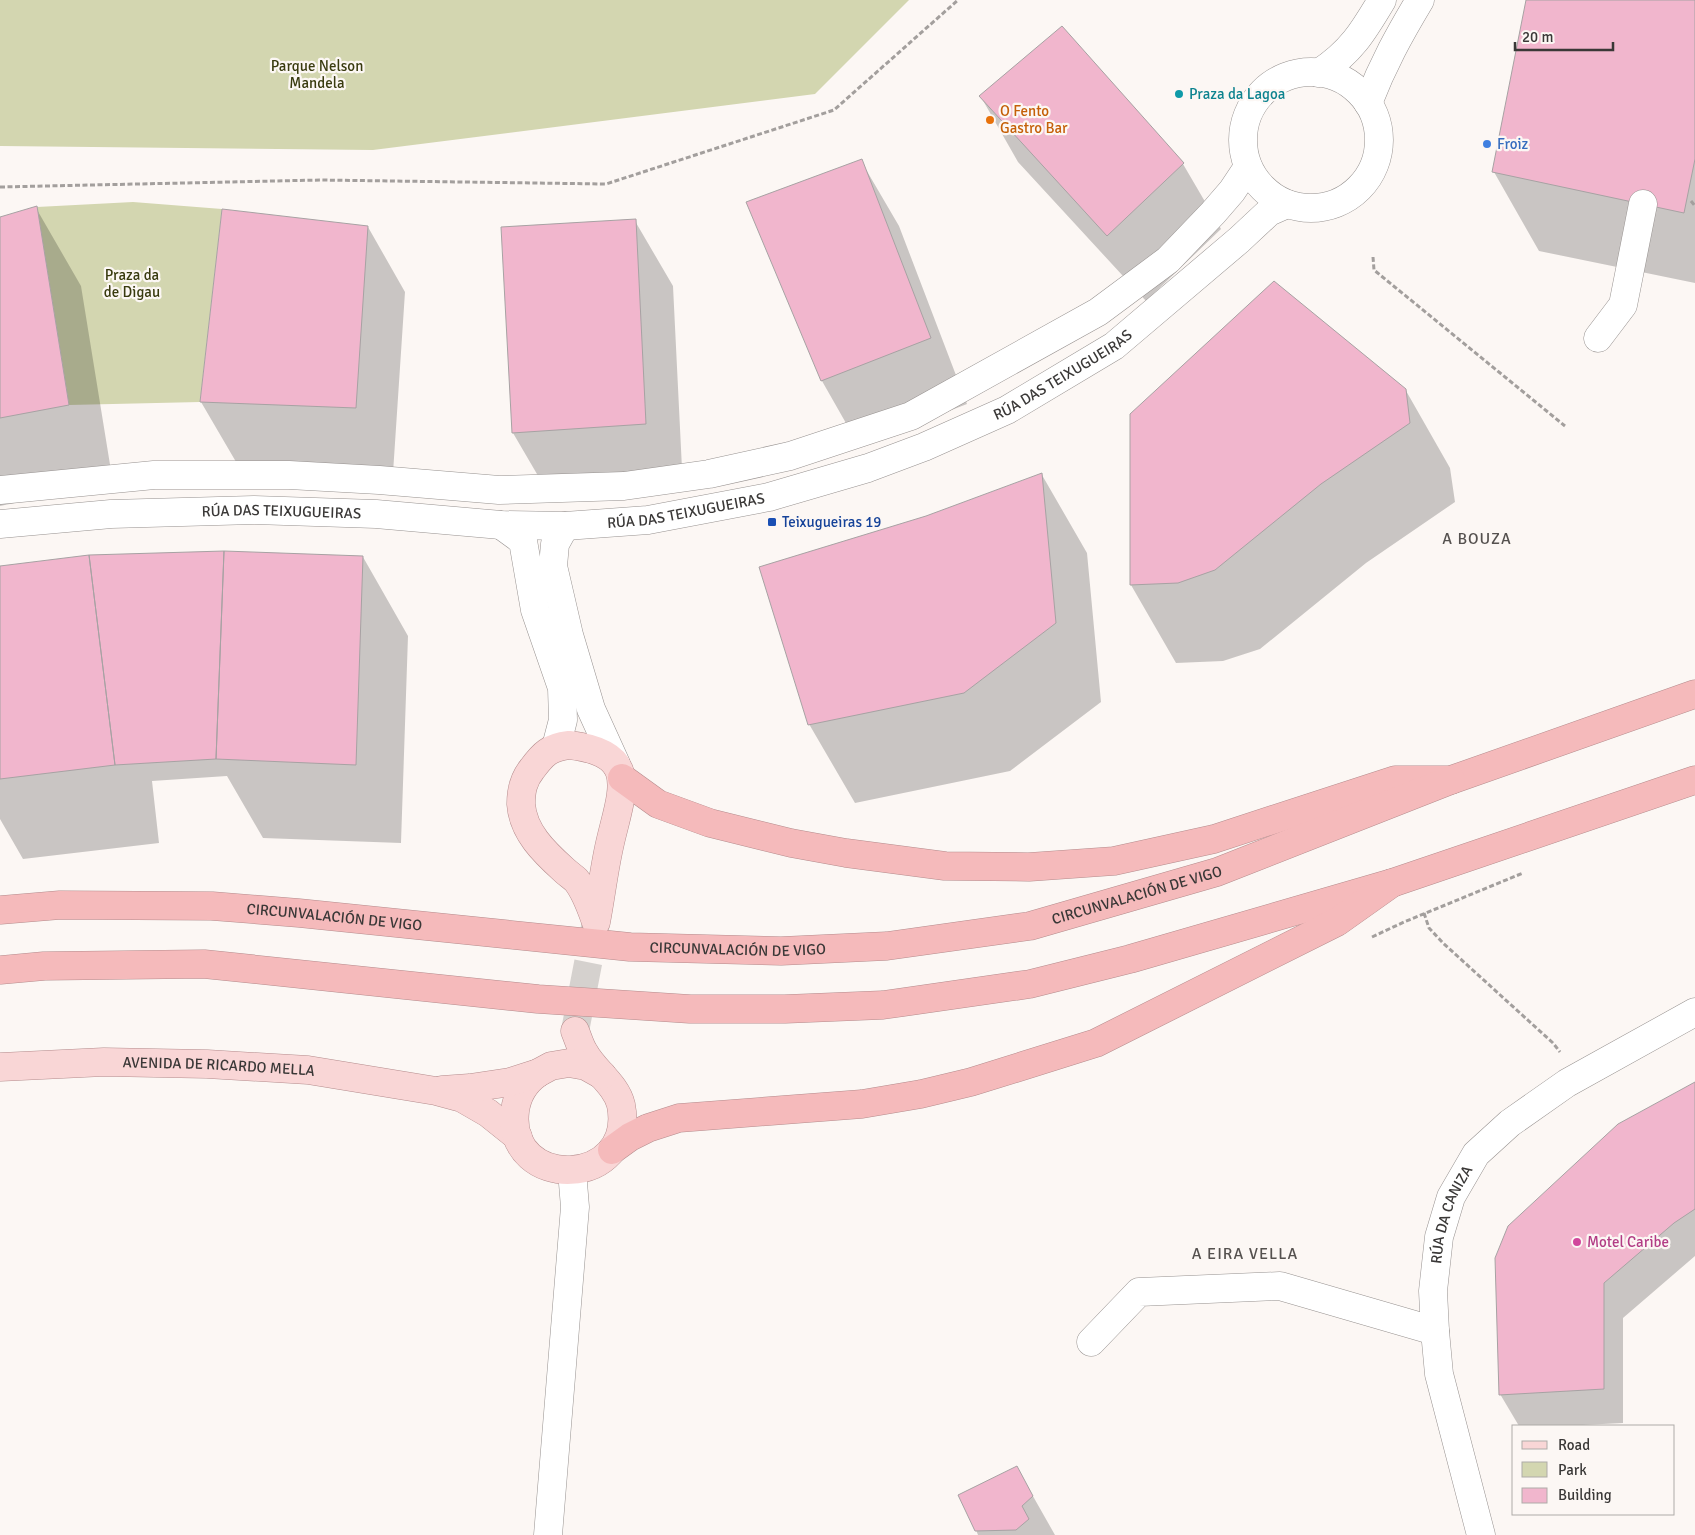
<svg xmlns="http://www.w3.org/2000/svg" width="1695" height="1535" viewBox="0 0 1695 1535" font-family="Signika,sans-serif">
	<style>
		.green { fill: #d3d6b0 }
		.shadow { fill: #0003 }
		.building { fill: #f1b6cd; stroke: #a7a2a3 }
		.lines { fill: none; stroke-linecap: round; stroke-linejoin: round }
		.major-tunnel { stroke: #d5d1ce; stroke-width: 28; stroke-dasharray: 28 14; stroke-linecap: butt }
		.minor-casing { stroke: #979290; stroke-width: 29 }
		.major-casing { stroke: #b48c8d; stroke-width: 29 }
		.highway-casing { stroke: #b48c8d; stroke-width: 29 }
		.path { stroke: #a39f9d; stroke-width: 3; stroke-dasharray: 5 2.5; stroke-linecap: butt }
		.minor { stroke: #fff; stroke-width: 28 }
		.major { stroke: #f9d6d6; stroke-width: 28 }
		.highway { stroke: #f5babb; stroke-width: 28 }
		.culture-dot { fill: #0f9aa8; stroke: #fcf7f4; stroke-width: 2 }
		.food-dot { fill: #e8710a; stroke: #fcf7f4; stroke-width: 2 }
		.shop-dot { fill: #3f7fe0; stroke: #fcf7f4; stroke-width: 2 }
		.transit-dot { fill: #1a4fb4; stroke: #fcf7f4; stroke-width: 2 }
		.hotel-dot { fill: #d1479c; stroke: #fcf7f4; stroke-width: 2 }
		.labels { text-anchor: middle; stroke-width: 4.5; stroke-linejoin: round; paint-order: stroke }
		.park-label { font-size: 15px; fill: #393b0f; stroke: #fcf7f4 }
		.culture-label { font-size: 15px; fill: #0d838f; stroke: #fcf7f4; text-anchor: start }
		.food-label { font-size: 15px; fill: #c56008; stroke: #fcf7f4; text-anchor: start }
		.shop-label { font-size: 15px; fill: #366cbe; stroke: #fcf7f4; text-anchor: start }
		.street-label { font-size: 15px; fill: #3a3837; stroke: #fcf7f4 }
		.transit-label { font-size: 15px; fill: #164399; stroke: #fcf7f4; text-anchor: start }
		.hotel-label { font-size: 15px; fill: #b23c85; stroke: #fcf7f4; text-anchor: start }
		.neighbourhood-label { font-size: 16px; letter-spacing: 1px; fill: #55514f; stroke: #fcf7f4 }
	</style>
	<rect width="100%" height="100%" fill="#fcf7f4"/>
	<!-- green -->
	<path class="green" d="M0,0H909L815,94L373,150L0,146Z
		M133,202L222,209L200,402L69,405L37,207Z"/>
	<!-- shadow -->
	<path class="shadow" d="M1527,0H1695V283L1539,251L1494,172Z
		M981,97L1183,164L1221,229L1146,301L1018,162Z
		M861,161L899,226L967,404L859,446L822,381L748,203Z
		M36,208L81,286L113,483L0,506V218Z
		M635,221L673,286L683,489L551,498L513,433L503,228Z
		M368,227L405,292L393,473L239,467L201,402Z
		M1405,389L1450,468L1455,502L1366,563L1260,649L1223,661L1176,663L1131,585Z
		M1042,475L1087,553L1101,702L1010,771L855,803L809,724L926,517Z
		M363,557L408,636L401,843L263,838L227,776L152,781L159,843L23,859L0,819V567Z
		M1695,1083V1256L1623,1318V1423L1563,1426H1519L1500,1394Z
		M1017,1468L1055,1535H978L976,1530Z"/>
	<!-- building -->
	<path class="building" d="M1526,0H1695V159L1684,213L1492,172Z
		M1062,26L1184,163L1107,236L979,96Z
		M862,159L931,338L821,381L746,202Z
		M37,206L69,405L0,418V217Z
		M222,209L368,226L356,408L200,402Z
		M636,219L646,424L512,433L501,227Z
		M1274,281L1406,389L1410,423L1321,484L1215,570L1178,583L1130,585V414Z
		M1042,473L1056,623L964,693L808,725L759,567L926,516Z
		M224,551L363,556L356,765L216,759Z
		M224,551L216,759L115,765L89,555Z
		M89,555L115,765L0,779V566Z
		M1695,1082V1209L1674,1223L1604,1283V1389L1499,1395L1495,1258L1508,1226L1618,1124Z
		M1017,1466L1033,1496L1022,1506L1029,1519L1016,1530L975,1531L958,1495Z"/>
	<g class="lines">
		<!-- major-tunnel -->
		<path class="major-tunnel" d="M575,1031L596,922"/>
		<defs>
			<g id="minor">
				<circle cx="1311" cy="140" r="68"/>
				<path d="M1319,73C1351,52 1363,32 1382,0"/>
				<path d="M1368,103C1383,64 1399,35 1420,0"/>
				<path d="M1598,338L1623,305L1643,204"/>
				<path d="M0,490L154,475H289L379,480L499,490L624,486L709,474L790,456L911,416L1098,312L1168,260L1213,213L1232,191L1248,167"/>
				<path id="s1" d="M0,524L111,514L254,510L376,514L501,525L565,526L648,520L769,497L868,468L924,447L1007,410L1114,346L1239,240L1269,212L1287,204"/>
				<path d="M501,525L523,541L535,610L562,688L563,720L556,747"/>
				<path d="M565,526L555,544L553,566L569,635L591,709L616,764"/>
				<path d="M1091,1342L1139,1292L1280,1286L1435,1331"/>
				<path d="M548,1535L575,1207L572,1171"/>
				<path id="s2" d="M1481,1535L1439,1374L1435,1331L1433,1291L1439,1237L1451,1197L1476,1154L1510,1123L1567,1083L1695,1012"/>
			</g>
			<g id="major">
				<path d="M569,745C641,753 622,791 610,843C604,869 601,896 596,922C591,908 586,892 576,880C573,877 568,874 564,870C544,852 523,832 521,804C521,791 523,780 532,769C543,754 550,747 569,745Z"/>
				<path id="s3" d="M0,1067L104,1062L207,1064L308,1070L436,1091L462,1098L488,1113L518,1137"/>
				<path d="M538,1073C525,1082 517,1095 515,1111C506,1193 637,1188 621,1105C616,1084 594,1071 584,1052C580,1046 578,1038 575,1031"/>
				<path d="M442,1090L470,1088L510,1082L538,1073L551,1066L569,1063L586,1066L602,1075"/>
			</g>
			<g id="highway">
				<path d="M622,778L658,804L710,823L791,843L846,853L945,866L1029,867L1114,861L1214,839L1395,780H1451L1695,694"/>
				<path id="s4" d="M0,910L60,905L212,906L299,913L630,947L781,951L887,946L1030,926L1217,872L1451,780"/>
				<path d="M0,970L44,966L204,964L538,999L690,1009H785L883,1005L1030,984L1130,959L1392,883"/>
				<path d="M612,1150L630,1137L648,1128L679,1118L862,1104L921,1094L971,1082L1096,1043L1337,922L1392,883L1695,780"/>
			</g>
		</defs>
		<!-- minor casing -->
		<use href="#minor" class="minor-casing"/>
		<!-- major casing -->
		<use href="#major" class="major-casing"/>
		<!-- highway casing -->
		<use href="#highway" class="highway-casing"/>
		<!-- path -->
		<path class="path" d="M0,187L321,180L606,184L834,110L958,0
			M1691,201L1695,206
			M1373,257L1374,270L1565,426
			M1424,913L1429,928L1443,943L1553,1043L1560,1052
			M1372,937L1404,922L1523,873"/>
		<!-- minor -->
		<use href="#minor" class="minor"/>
		<!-- major -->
		<use href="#major" class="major"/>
		<!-- highway -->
		<use href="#highway" class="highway"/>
	</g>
	<!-- markers -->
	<circle class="culture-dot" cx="1179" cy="94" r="5"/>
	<circle class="food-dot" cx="990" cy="120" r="5"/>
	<circle class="shop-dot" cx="1487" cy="144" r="5"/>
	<rect class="transit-dot" x="767" y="517" width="10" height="10" rx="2.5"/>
	<circle class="hotel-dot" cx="1577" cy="1242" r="5"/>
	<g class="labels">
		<!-- park labels -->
		<g class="park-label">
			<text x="317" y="71">Parque Nelson<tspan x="317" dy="17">Mandela</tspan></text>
			<text x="132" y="280">Praza da<tspan x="132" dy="17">de Digau</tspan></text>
		</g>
		<!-- culture labels -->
		<g class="culture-label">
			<text x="1189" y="99">Praza da Lagoa</text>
		</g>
		<!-- food labels -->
		<g class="food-label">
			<text x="1000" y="116">O Fento<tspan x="1000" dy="17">Gastro Bar</tspan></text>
		</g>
		<!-- shop labels -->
		<g class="shop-label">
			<text x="1497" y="149">Froiz</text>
		</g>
		<!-- street labels -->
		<g class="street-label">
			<text dy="5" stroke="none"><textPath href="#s1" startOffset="1092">RÚA DAS TEIXUGUEIRAS</textPath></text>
			<text dy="5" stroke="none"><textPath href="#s1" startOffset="688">RÚA DAS TEIXUGUEIRAS</textPath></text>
			<text dy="5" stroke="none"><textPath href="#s1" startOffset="282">RÚA DAS TEIXUGUEIRAS</textPath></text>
			<text dy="5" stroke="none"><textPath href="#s4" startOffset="1145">CIRCUNVALACIÓN DE VIGO</textPath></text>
			<text dy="5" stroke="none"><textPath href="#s4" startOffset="335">CIRCUNVALACIÓN DE VIGO</textPath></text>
			<text dy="5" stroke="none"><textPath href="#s4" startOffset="740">CIRCUNVALACIÓN DE VIGO</textPath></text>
			<text dy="5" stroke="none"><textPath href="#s3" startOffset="219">AVENIDA DE RICARDO MELLA</textPath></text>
			<text dy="5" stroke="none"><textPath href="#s2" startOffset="329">RÚA DA CANIZA</textPath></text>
		</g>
		<!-- transit labels -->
		<g class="transit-label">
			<text x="782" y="527">Teixugueiras 19</text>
		</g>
		<!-- hotel labels -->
		<g class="hotel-label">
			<text x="1587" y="1247">Motel Caribe</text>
		</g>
		<!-- neighbourhood labels -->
		<g class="neighbourhood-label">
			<text x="1477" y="544">A BOUZA</text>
			<text x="1245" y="1259">A EIRA VELLA</text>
		</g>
	</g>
	<!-- legend -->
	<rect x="1512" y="1425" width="162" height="90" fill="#fcf7f4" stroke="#aeaba8"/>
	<rect x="1522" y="1441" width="25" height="8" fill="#f9d6d6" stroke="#aeaba8"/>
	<text x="1558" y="1450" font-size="15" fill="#3a3837">Road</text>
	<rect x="1522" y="1462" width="25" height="15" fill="#d3d6b0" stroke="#aeaba8"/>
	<text x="1558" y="1475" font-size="15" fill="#3a3837">Park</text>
	<rect x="1522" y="1488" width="25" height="15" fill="#f1b6cd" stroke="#aeaba8"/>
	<text x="1558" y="1500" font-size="15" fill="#3a3837">Building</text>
	<!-- scale -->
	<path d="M1515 42v8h98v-8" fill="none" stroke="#3a3837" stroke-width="2.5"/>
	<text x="1522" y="42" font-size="15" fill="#3a3837" stroke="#fcf7f4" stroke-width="4" paint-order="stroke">20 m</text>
</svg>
